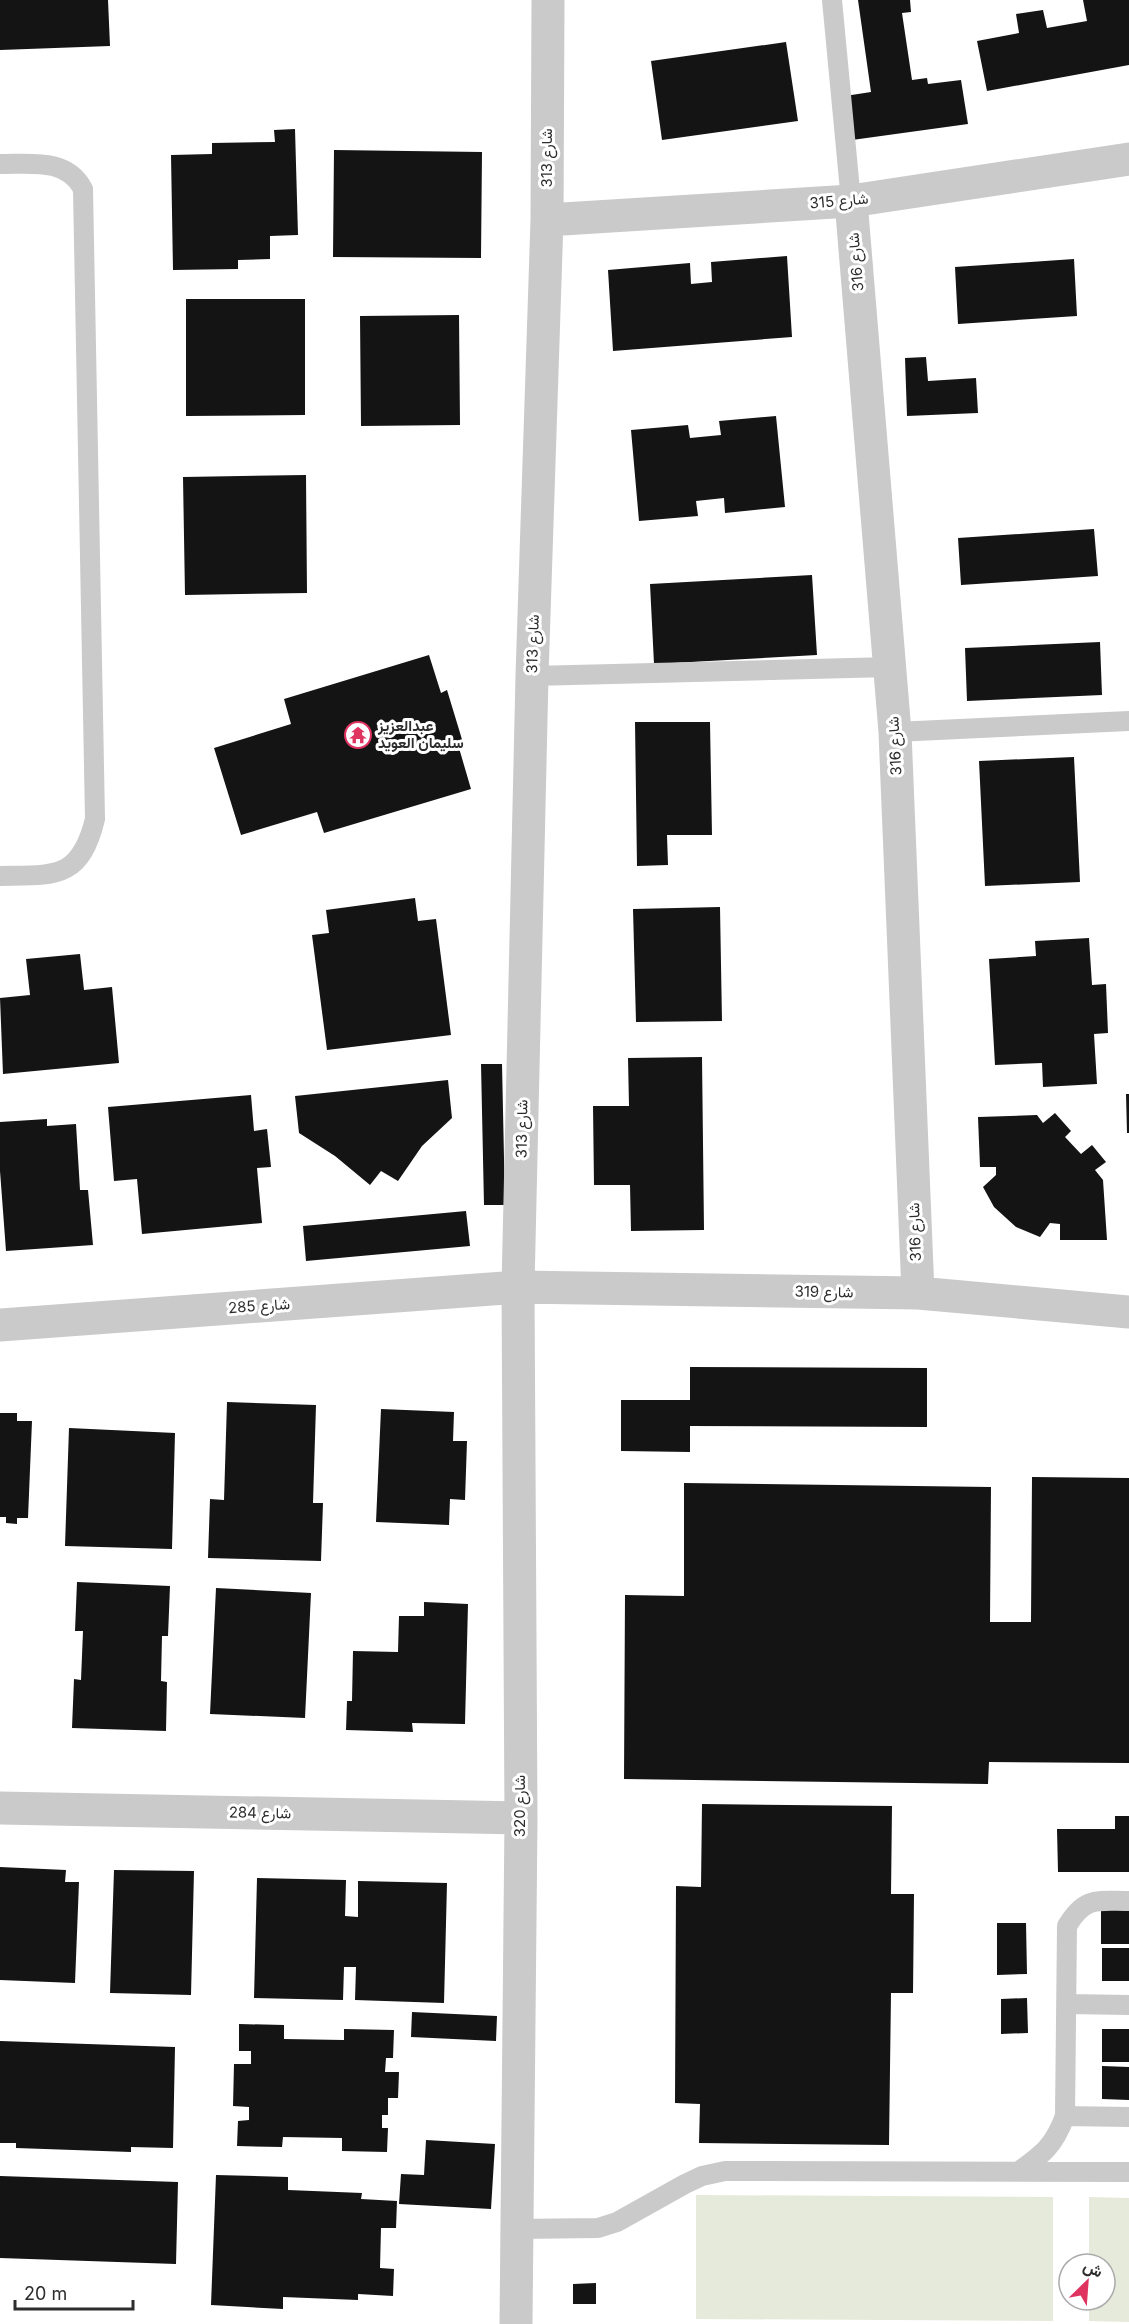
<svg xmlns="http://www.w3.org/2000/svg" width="1129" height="2324" viewBox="0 0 1129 2324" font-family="Inter,Vazirmatn,sans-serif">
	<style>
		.green { fill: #e6eada }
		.building { fill: #141414 }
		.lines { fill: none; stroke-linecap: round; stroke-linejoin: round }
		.lane { stroke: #cacaca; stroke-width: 20 }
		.street { stroke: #cacaca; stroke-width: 33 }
		.labels { text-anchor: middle; stroke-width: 6; stroke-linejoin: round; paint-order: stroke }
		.street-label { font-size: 15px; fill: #2d2d2d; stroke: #fff }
		.poi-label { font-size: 15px; font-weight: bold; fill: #2d2d2d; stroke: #fff; text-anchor: start }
	</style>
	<rect width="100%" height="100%" fill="#fff"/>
	<!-- green -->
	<path class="green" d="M696,2195L1053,2197V2321L696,2319Z
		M1089,2197L1129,2198V2322L1089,2321V2300H1105V2264H1089Z"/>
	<!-- building -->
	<path class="building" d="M0,0H108L110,46L0,50Z
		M858,0H910L911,12L902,13L912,80L927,78L928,84L961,80L968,124L852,140L845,96L871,92Z
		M1083,0H1129V65L987,91L977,41L1019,33L1016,14L1043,10L1047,28L1087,21Z
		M786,42L798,121L662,140L651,61Z
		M295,129L298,235L270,236V259L238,260V269L173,270L171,155L212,154V143L275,142L274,130Z
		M334,150L482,152L481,258L333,257Z
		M787,256L792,337L613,351L608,270L690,263L691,284L712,282L711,262Z
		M1074,259L1077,316L958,324L955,267Z
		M186,299H305V415L186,416Z
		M459,315L460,425L361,426L360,316Z
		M926,357L928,381L976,378L978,413L907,416L905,358Z
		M776,416L785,507L725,513L724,498L696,501L698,516L639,521L631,430L688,425L690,438L721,435L719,421Z
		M306,475L307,593L185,595L183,477Z
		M1094,529L1098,576L961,585L958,538Z
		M812,575L817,655L654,664L650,584Z
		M1100,642L1102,695L967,701L965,648Z
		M429,655L441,693L447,690L464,746L459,748L471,789L324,833L317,812L241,835L214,748L291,724L284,699Z
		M635,722H710L712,835H667L668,865L637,866Z
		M1074,757L1080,882L985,886L979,761Z
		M415,898L418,921L436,919L451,1035L327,1050L312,935L329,933L326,910Z
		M720,907L722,1021L636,1022L633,909Z
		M1089,938L1092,985L1106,984L1108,1033L1094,1034L1097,1084L1043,1087L1042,1063L995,1065L989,959L1036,956L1035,941Z
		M80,954L84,990L112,987L119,1063L3,1074L0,998L30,995L26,959Z
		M702,1057L704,1230L631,1231L630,1185H594L593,1106H629L628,1058Z
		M481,1064H502L505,1205H484Z
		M448,1080L452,1118L422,1146L398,1181L381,1171L370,1185L335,1156L299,1133L295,1096Z
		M1126,1094H1129V1133H1127Z
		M251,1095L254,1131L267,1129L271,1167L257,1168L262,1223L142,1234L137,1179L114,1181L108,1107Z
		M1055,1113L1071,1131L1065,1137L1081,1154L1092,1145L1106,1162L1095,1170L1103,1180L1107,1240H1060V1224L1050,1223L1040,1237L1016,1227L994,1207L983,1187L996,1175V1167H980L978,1117L1037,1115L1043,1123Z
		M47,1119V1126L76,1124L80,1190H88L93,1245L6,1251L0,1171V1122Z
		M466,1211L470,1246L306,1261L303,1226Z
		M690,1367L927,1368V1427L690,1426V1452L621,1451V1400H690Z
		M227,1402L316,1405L313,1503H323L321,1561L208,1558L210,1499L224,1500Z
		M381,1409L454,1412L453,1441H467L465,1500L450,1499L449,1525L376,1522Z
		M0,1413H17V1421H32L28,1518H17V1524L6,1523V1517H0Z
		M69,1428L175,1433L172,1549L65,1546Z
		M1032,1477L1129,1478V1763L989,1762L988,1784L624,1779L625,1595L684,1596V1483L991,1487L990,1622H1031Z
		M77,1582L170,1586L168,1636H162L161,1681L167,1682L166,1731L72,1728L74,1679L81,1680L83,1631H75Z
		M216,1588L311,1593L305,1718L210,1714Z
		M424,1602L468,1604L465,1724L412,1723L413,1732L346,1730L347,1701H352L353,1651L398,1652L399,1616H424Z
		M702,1804L892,1806L891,1894H914L913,1993H891L889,2145L699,2143L700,2104L675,2103L676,1886L701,1887Z
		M1115,1816H1129V1872H1058L1057,1829H1115Z
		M0,1867L66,1870L65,1882H79L75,1983L0,1980Z
		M114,1870L194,1871L191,1995L110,1993Z
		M257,1878L346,1880L345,1916L358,1917V1881L447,1883L444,2003L355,2000L356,1967H344L343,2000L254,1998Z
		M1101,1910H1129V1944H1101Z
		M997,1923H1026L1027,1974L997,1975Z
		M1102,1948H1129V1981H1102Z
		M1027,1998L1028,2033L1001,2034V1999Z
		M412,2012L497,2016L496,2041L411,2037Z
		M239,2024L284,2025V2039L344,2040V2029L394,2030L393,2058H386L385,2072H399L398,2098H388V2115H382V2128H388L387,2152L342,2151V2138L283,2137L282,2147L237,2146L238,2121L249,2120V2107L233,2106L234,2064H251V2051H239Z
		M1102,2029H1129V2062H1102Z
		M0,2041L175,2047L173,2148L131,2147V2152L16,2148V2143H0Z
		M1102,2066L1129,2067V2100L1102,2099Z
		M426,2140L495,2144L491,2209L399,2204L401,2174L424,2175Z
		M216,2175L288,2177V2190L362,2193L361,2199L397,2201L396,2228H381L380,2268L394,2269L393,2296L358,2294V2300L283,2297V2309L211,2305Z
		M0,2176L178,2182L176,2264L0,2258Z
		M596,2283V2304H573V2284Z"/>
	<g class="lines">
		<!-- lane -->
		<path class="lane" d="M832,0L851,201
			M0,164C31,164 67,158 83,189L95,819C80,880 55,875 0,876
			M532,676L890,667
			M895,732L1129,721
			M1067,2004L1129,2005
			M1065,2116L1129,2117
			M1018,2172C1043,2154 1054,2146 1065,2116L1067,1926C1085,1896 1097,1901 1129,1901
			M517,2229L598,2228L617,2222L685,2184L702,2176L725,2171L1129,2172"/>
		<!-- street -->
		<path class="street" d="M851,201L895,732L918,1293
			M547,220L851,201L1129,159
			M0,1325L518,1287L918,1293L1129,1312
			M0,1808L521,1818
			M516,2324L521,1818L518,1287L532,676L547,220L548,0"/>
	</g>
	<!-- icons -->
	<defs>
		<symbol id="temple-ring" viewBox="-11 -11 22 22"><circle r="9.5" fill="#fff" stroke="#df3360" stroke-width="1.5"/><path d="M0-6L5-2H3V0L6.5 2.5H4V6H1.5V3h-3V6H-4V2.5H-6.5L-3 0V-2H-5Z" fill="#df3360"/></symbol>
	</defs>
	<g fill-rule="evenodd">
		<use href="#temple-ring" x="343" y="720" width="30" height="30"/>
	</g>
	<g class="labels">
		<!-- street labels -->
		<g class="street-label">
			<text transform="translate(547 158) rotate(-90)" y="5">شارع 313</text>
			<text transform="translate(839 201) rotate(-5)" y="5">شارع 315</text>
			<text transform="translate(856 262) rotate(-95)" y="5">شارع 316</text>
			<text transform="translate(533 644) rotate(-88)" y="5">شارع 313</text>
			<text transform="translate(895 746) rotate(-93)" y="5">شارع 316</text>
			<text transform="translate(522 1129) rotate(-89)" y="5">شارع 313</text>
			<text transform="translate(915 1232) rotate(-92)" y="5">شارع 316</text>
			<text transform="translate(824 1292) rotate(1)" y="5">شارع 319</text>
			<text transform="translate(259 1306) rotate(-4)" y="5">شارع 285</text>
			<text transform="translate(520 1806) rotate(-90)" y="5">شارع 320</text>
			<text transform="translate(260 1813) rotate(1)" y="5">شارع 284</text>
		</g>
		<!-- poi labels -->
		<g class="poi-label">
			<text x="378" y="731">عبدالعزيز<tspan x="378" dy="17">سليمان العويد</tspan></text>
		</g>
	</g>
	<!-- north arrow -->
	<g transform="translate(1087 2282) rotate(25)"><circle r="28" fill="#ffffff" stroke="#ababab" stroke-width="1.5"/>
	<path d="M0-4.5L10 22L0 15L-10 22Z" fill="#df3360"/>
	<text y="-9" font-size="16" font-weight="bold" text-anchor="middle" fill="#2d2d2d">ش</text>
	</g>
	<!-- scale -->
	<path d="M15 2300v9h118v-9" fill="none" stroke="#2d2d2d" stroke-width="3"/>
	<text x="24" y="2300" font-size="18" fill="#2d2d2d" stroke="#ffffff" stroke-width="4.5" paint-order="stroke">20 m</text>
</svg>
